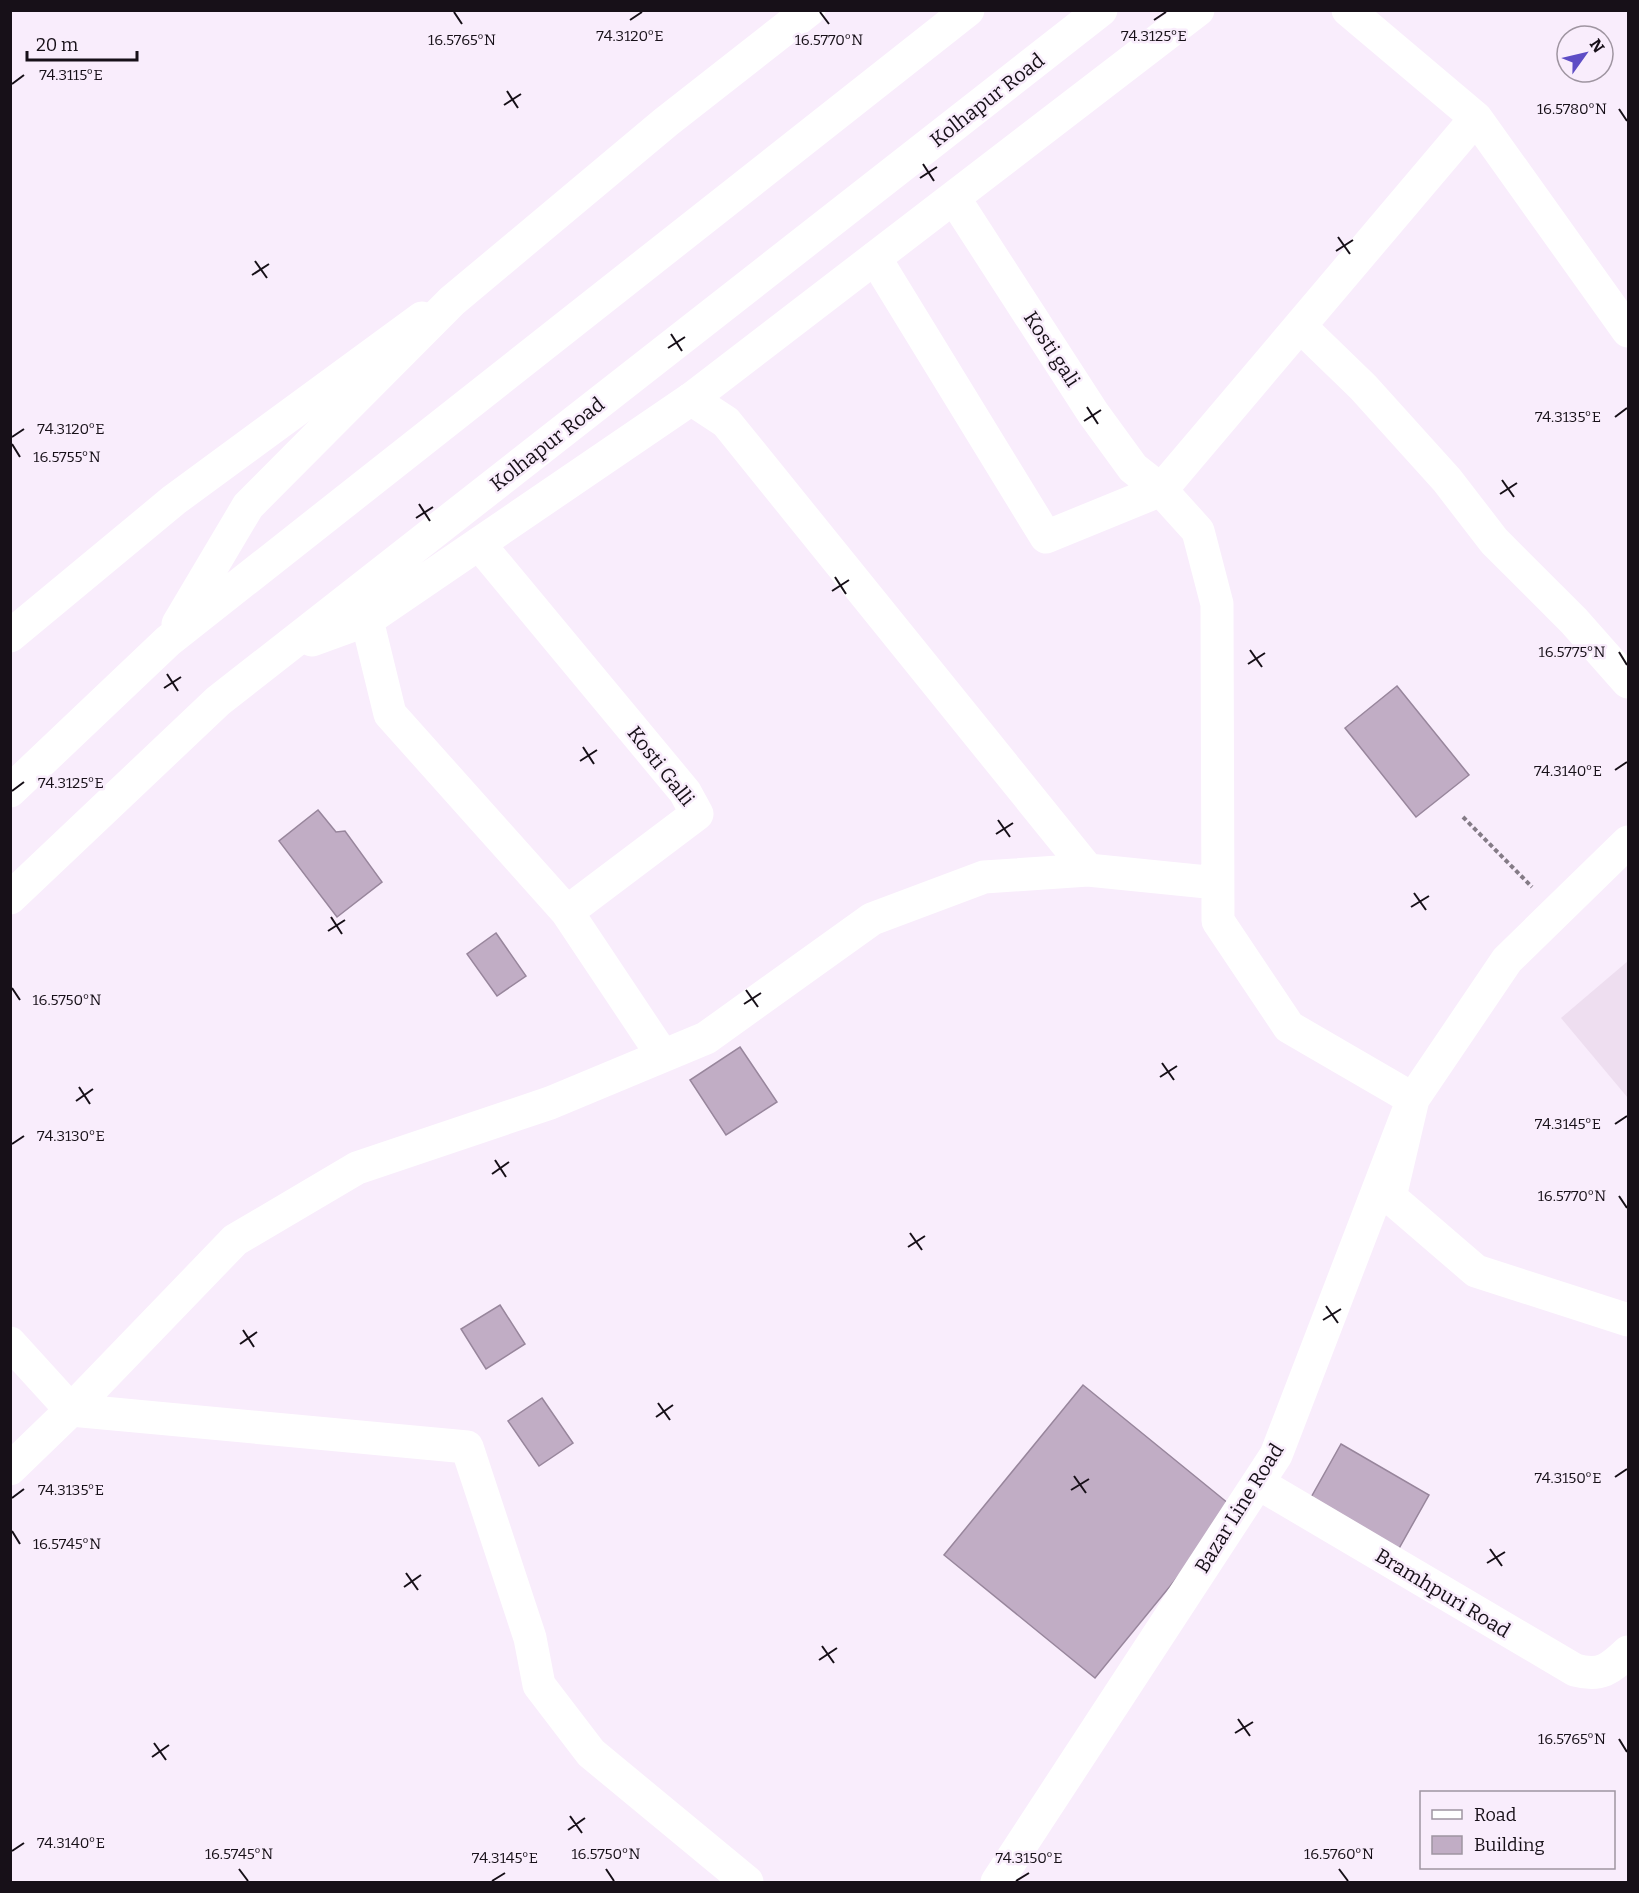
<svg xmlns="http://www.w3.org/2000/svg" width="1639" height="1893" viewBox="0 0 1639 1893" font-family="Bitter,serif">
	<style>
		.medical { fill: #eedef0 }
		.building { fill: #c1adc5; stroke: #98869c; stroke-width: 1.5 }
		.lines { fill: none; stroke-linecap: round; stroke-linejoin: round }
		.path { stroke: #847b86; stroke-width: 4; stroke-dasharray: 4.5 3; stroke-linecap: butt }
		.minor { stroke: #fff; stroke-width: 33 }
		.highway { stroke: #fff; stroke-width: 33 }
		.ticks { fill: none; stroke: #171018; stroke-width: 2 }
		.labels { text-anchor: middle; stroke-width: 5; stroke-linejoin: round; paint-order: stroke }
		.street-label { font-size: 20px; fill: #171018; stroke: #f9edfc }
		.ticks-label { font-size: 15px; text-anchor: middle; fill: #171018; stroke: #f9edfc; stroke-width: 5; stroke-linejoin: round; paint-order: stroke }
	</style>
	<rect width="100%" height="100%" fill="#f9edfc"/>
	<!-- medical -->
	<path class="medical" d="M1628,961V1098L1561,1018Z"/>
	<!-- building -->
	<path class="building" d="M1397,686L1469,775L1416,817L1345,728Z
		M318,810L336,832L345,831L382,882L337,917L279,841Z
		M496,933L526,976L497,996L467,954Z
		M740,1047L777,1102L726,1135L690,1080Z
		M500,1305L525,1344L486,1369L461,1329Z
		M1083,1385L1234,1508L1095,1678L944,1555Z
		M542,1398L573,1443L539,1466L508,1421Z
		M1341,1444L1429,1495L1397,1552L1309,1501Z"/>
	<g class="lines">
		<!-- path -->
		<path class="path" d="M1463,817L1532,887"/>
		<!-- minor -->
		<path class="minor" d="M1348,10L1476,118L1628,331
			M875,258L1046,537L1161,490L1133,468L1093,413L954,198
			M1300,326L1363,387L1447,480L1494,541L1574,621L1628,682
			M691,399L726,422L1088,870
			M479,544L685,792L697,814L567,912L663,1056
			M367,620L390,714L567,912
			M10,636L174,500L422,318
			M1628,842L1507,960L1413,1099L1390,1197L1476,1271L1628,1320
			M1413,1099L1289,1027L1218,921L1217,604L1198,531L1161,490L1476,118
			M10,1343L71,1410L10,1469
			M71,1410L235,1240L357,1168L550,1103L706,1038L872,919L984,877L1088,870L1217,883
			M71,1410L467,1447L530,1638L539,1685L591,1753L747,1882
			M1258,1483L1575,1670C1601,1677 1610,1669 1628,1652
			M997,1882L1276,1455L1413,1099"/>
		<!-- highway -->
		<path class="highway" d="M178,624L248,506L452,301L666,122L809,10
			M312,640L367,620L691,399L1198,10
			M10,791L168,641L968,10
			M10,898L218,701L1101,10"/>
	</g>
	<!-- ticks -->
	<path class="ticks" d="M454,12L462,24M820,12L829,24M630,20L642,12M1154,20L1166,12M12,84L24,75M507,91L518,108M504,105L521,94M1619,109L1627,121M923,164L934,181M920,178L937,167M1338,237L1350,254M1336,251L1353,240M255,261L267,278M252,275L269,264M671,334L682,351M668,348L685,337M1087,407L1098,424M1615,417L1627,408M1084,421L1101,410M12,437L24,429M12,444L20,457M1502,480L1514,497M1500,494L1517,483M419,504L430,521M416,518L433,507M835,577L846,594M832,591L849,580M1250,650L1262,667M1619,652L1627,665M1248,664L1265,653M167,674L178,691M164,688L181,677M583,747L594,764M580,761L597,750M1615,770L1627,762M12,791L24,782M998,820L1010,837M996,834L1013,823M1414,893L1426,910M1411,907L1429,896M331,917L342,934M328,931L345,920M12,988L20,1000M746,990L758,1007M744,1004L761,993M1162,1063L1174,1080M1160,1077L1177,1066M79,1087L90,1104M76,1101L93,1089M1615,1124L1627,1116M12,1144L24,1136M495,1160L506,1177M492,1174L509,1162M1619,1196L1627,1208M910,1233L922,1250M908,1247L925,1236M1326,1306L1338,1323M1323,1320L1341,1309M243,1330L254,1347M240,1344L257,1332M658,1403L670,1420M656,1417L673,1405M1074,1476L1086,1493M1615,1477L1627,1469M1071,1490L1089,1479M12,1498L24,1489M12,1531L20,1544M1490,1549L1502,1566M1487,1563L1505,1552M406,1573L418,1590M404,1587L421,1575M822,1646L834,1663M819,1660L837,1648M1238,1719L1250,1736M1235,1733L1253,1722M1619,1739L1627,1752M154,1743L166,1760M152,1757L169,1745M570,1816L582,1833M568,1830L585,1818M12,1851L24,1843M239,1869L248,1881M606,1869L614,1881M1339,1869L1348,1881M492,1881L505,1873M1016,1881L1029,1873"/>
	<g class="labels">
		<!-- street labels -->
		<g class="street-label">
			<text transform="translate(987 100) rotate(-38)" y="7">Kolhapur Road</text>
			<text transform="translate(1052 349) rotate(57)" y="7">Kosti gali</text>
			<text transform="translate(547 444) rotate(-38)" y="7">Kolhapur Road</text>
			<text transform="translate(661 766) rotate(52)" y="7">Kosti Galli</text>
			<text transform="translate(1239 1508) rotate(-58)" y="7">Bazar Line Road</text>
			<text transform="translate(1443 1593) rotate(31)" y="7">Bramhpuri Road</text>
		</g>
	</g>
	<g class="ticks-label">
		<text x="1154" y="41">74.3125°E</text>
		<text x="630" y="41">74.3120°E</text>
		<text x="462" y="45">16.5765°N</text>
		<text x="829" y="45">16.5770°N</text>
		<text x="71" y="80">74.3115°E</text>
		<text x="1572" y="114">16.5780°N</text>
		<text x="1568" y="422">74.3135°E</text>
		<text x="71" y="434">74.3120°E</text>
		<text x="67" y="462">16.5755°N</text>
		<text x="1572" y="657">16.5775°N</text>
		<text x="1568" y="776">74.3140°E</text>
		<text x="71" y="788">74.3125°E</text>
		<text x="67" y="1005">16.5750°N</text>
		<text x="1568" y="1129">74.3145°E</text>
		<text x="71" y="1141">74.3130°E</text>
		<text x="1572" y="1201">16.5770°N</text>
		<text x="1568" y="1483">74.3150°E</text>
		<text x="71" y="1495">74.3135°E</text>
		<text x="67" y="1549">16.5745°N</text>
		<text x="1572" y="1744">16.5765°N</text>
		<text x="71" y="1848">74.3140°E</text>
		<text x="239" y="1859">16.5745°N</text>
		<text x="606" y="1859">16.5750°N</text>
		<text x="1339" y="1859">16.5760°N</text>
		<text x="505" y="1863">74.3145°E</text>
		<text x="1029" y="1863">74.3150°E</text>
	</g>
	<!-- border -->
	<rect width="1639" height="1893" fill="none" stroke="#171018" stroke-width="24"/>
	<!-- legend -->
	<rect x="1420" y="1791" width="195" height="78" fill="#f9edfc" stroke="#9f95a1" stroke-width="1.5"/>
	<rect x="1432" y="1810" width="30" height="9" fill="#ffffff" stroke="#9f95a1" stroke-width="1.5"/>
	<text x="1474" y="1821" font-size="18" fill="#171018">Road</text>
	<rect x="1432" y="1836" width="30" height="18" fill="#c1adc5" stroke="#9f95a1" stroke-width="1.5"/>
	<text x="1474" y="1851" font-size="18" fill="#171018">Building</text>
	<!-- north arrow -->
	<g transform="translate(1585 54) rotate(56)"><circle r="28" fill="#f9edfc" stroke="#9f95a1" stroke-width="1.5"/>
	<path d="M0-4.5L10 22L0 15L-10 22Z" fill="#5e4dc5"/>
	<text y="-9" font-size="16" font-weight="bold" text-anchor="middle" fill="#171018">N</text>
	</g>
	<!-- scale -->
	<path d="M27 51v9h110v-9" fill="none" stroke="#171018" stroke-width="3"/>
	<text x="36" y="51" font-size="18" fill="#171018" stroke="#f9edfc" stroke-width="4.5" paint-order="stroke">20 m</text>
</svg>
